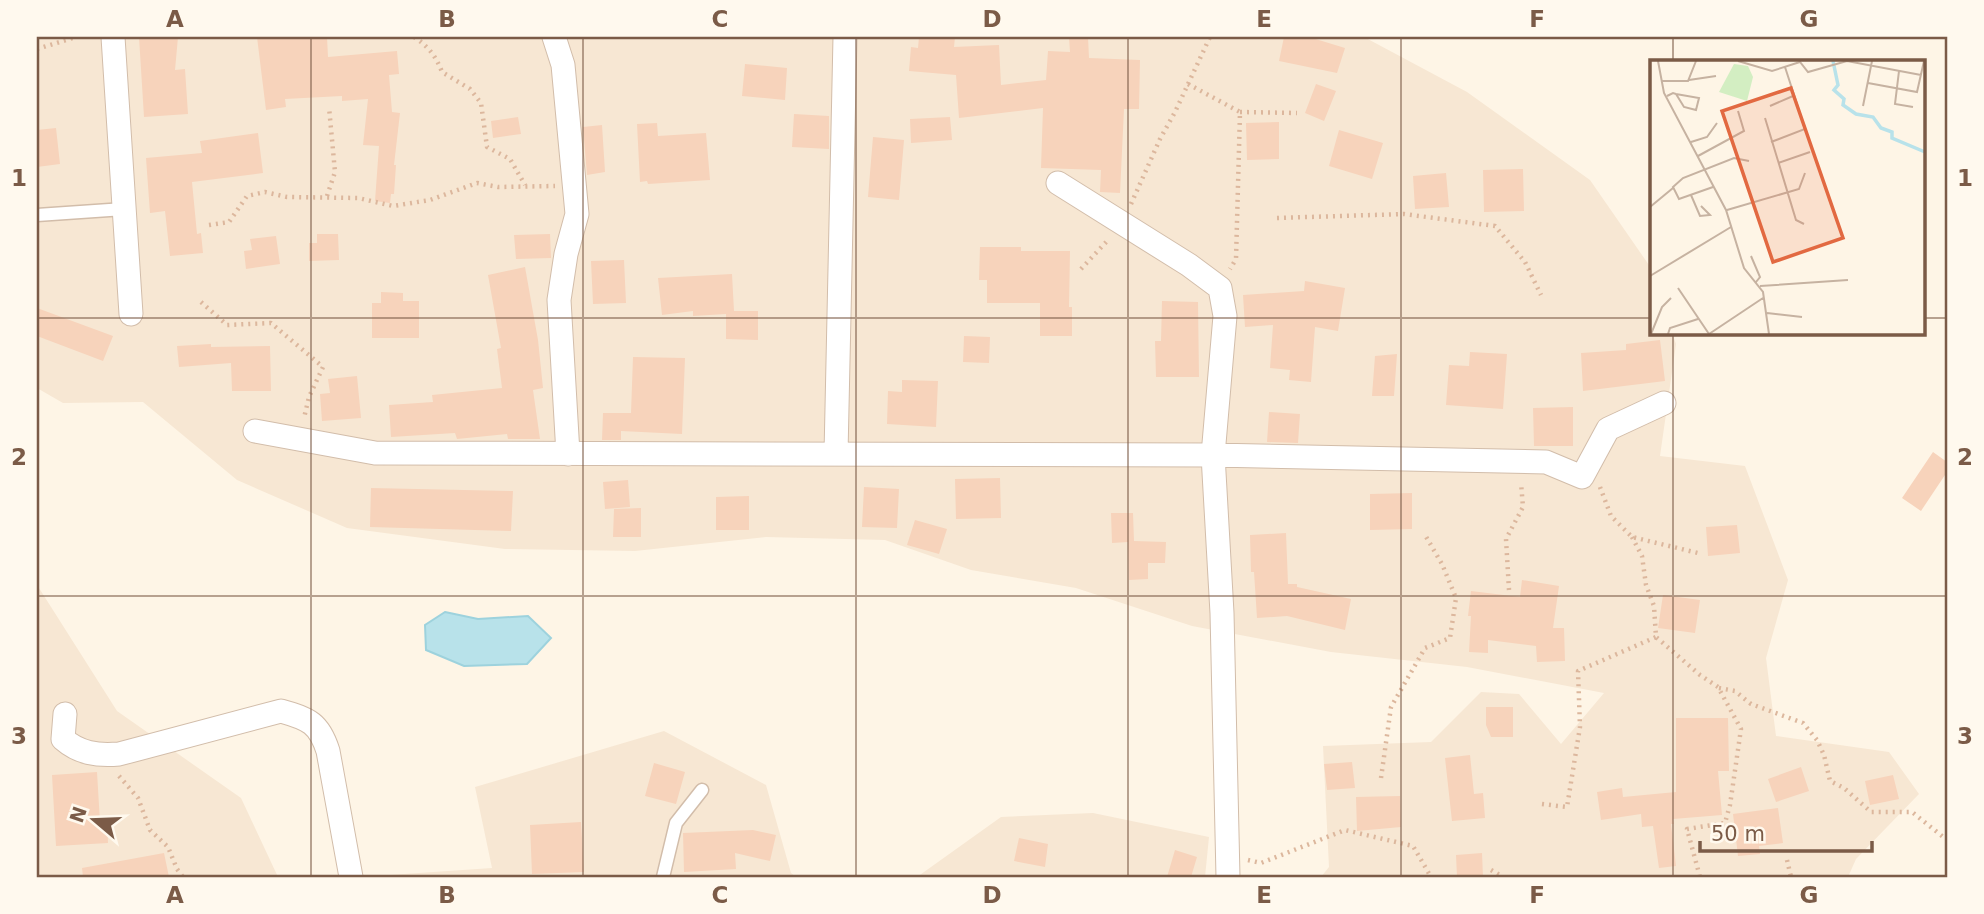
<svg xmlns="http://www.w3.org/2000/svg" width="1984" height="914" viewBox="0 0 1984 914" font-family="'DejaVu Sans',sans-serif">
	<style>
		.residential { fill: #f7e7d3 }
		.water { fill: #b8e2ea; stroke: #9dd2dd; stroke-width: 2 }
		.building { fill: #f7d3bb }
		.lines { fill: none; stroke-linecap: round; stroke-linejoin: round }
		.service-casing { stroke: #d2bdaa; stroke-width: 15 }
		.minor-casing { stroke: #d2bdaa; stroke-width: 25 }
		.path { stroke: #dcb79d; stroke-width: 4.5; stroke-dasharray: 2 5; stroke-linecap: butt }
		.service { stroke: #fff; stroke-width: 12 }
		.minor { stroke: #fff; stroke-width: 23 }
		.grid { fill: none; stroke: #7b5b47; stroke-width: 2; stroke-opacity: 0.55 }
		.inset-river { fill: none; stroke: #b8e2ea; stroke-width: 3.5 }
		.inset-road { fill: none; stroke: #c6b2a1; stroke-width: 2 }
		.view { fill: #e26941; fill-opacity: 0.15; stroke: #e26941; stroke-width: 3.5 }
		.inset-edge { fill: none; stroke: #7b5b47; stroke-width: 3.5 }
		.neatline { fill: none; stroke: #7b5b47; stroke-width: 2.5 }
		.grid-label { font-size: 23px; text-anchor: middle; font-weight: bold; fill: #7b5b47 }
	</style>
	<rect width="100%" height="100%" fill="#fef5e6"/>
	<!-- residential -->
	<path class="residential" d="M37,37H1364L1467,92L1590,180L1651,268L1652,332L1672,333L1676,344L1660,456L1745,466L1788,580L1766,658L1776,736L1889,752L1919,794L1856,859L1848,877H1321L1329,867L1323,746L1431,742L1481,692L1519,694L1561,744L1604,693L1467,667L1331,652L1192,626L1076,588L971,570L885,540L766,537L635,551L505,549L347,528L237,480L143,402L63,403L37,388Z
		M39,588L117,711L241,798L278,877H37V589Z
		M664,731L766,785L791,873L796,877H360L492,868L475,787Z
		M1093,813L1209,837L1205,877H917L1001,817Z"/>
	<!-- water -->
	<path class="water" d="M445,612L478,619L528,616L551,638L527,664L464,666L426,650L425,625Z"/>
	<!-- building -->
	<path class="building" d="M139,37H178L175,70L185,69L188,114L144,117Z
		M257,37H327L328,57L397,51L399,74L389,75L392,112L400,113L394,165H396L394,194H391L390,203L375,201L379,146L363,145L368,99L342,101V96L285,99L286,107L266,110Z
		M919,37H955L954,47L999,45L1001,85L1046,80L1048,51L1070,52L1069,37H1088L1089,58L1140,60L1139,109H1124L1120,193L1100,192L1101,170L1041,168L1043,108L959,118L956,75L909,71L911,47L918,48Z
		M1284,37H1309L1345,48L1337,73L1279,61Z
		M745,64L787,68L785,100L742,96Z
		M1316,84L1336,91L1324,121L1305,113Z
		M794,114L829,116V149L792,147Z
		M518,117L521,134L493,138L491,121Z
		M950,117L952,140L911,143L910,119Z
		M1279,122V159L1247,160L1246,123Z
		M657,123L658,136L706,133L710,180L648,184L647,181L640,182L637,124Z
		M602,125L605,172L587,175L583,127Z
		M56,128L60,164L37,167V130Z
		M1339,130L1383,143L1372,179L1329,166Z
		M258,133L263,173L192,182L197,234L201,233L203,253L170,256L165,211L150,213L146,158L202,153L200,141Z
		M873,137L904,140L899,200L868,197Z
		M1523,169L1524,211L1484,212L1483,170Z
		M1446,173L1449,207L1415,209L1413,176Z
		M317,234H338L339,260L309,261V243H317Z
		M550,234L551,258L516,259L514,235Z
		M276,236L280,264L246,269L244,251L252,250L250,239Z
		M980,247H1021V251H1070L1069,307H1072V336H1040V303H987V280H979Z
		M624,260L626,303L593,304L591,261Z
		M525,267L538,340L543,388L533,390L540,439H508L507,434L457,439L455,433L391,437L389,405L433,402L432,395L502,388L497,349L501,348L488,275Z
		M732,274L734,311H758V340L726,339V314L693,316V311L662,315L658,278Z
		M1305,281L1345,288L1338,331L1315,327L1311,382L1289,380L1290,370L1270,368L1273,325L1245,327L1243,295L1304,291Z
		M381,292L403,293V301H419V338H372V303H381Z
		M1162,301L1198,302L1199,377H1156L1155,341H1161Z
		M37,308L113,336L103,361L37,336Z
		M964,336L990,337L989,363L963,362Z
		M1660,340L1665,381L1583,391L1581,353L1626,350V344Z
		M211,344V347L270,346L271,391H232L231,363L179,367L177,346Z
		M1470,352L1507,354L1503,409L1446,405L1449,365L1469,366Z
		M1397,354L1394,396H1372L1375,356Z
		M633,357L685,358L682,434L621,431V440H602L603,413H631Z
		M357,376L361,418L322,421L320,394L330,393L328,379Z
		M902,380L938,381L936,427L887,424L888,391L902,392Z
		M1573,407V446H1534L1533,408Z
		M1269,412L1300,414L1298,443L1267,442Z
		M1933,452L1947,462V472L1921,511L1902,498Z
		M1000,478L1001,518L956,519L955,479Z
		M628,480L630,507L605,509L603,482Z
		M864,487L899,489L897,528L862,527Z
		M371,488L513,491L511,531L370,527Z
		M1412,493V529L1370,530V494Z
		M749,496V530H716V497Z
		M641,508V537H613L614,509Z
		M1111,513H1133L1134,541L1166,542L1165,563H1148V579L1129,580L1128,542L1112,543Z
		M915,520L947,529L939,554L907,545Z
		M1737,525L1740,553L1708,556L1706,527Z
		M1286,533L1288,584H1297V587L1351,599L1345,630L1287,616L1257,618L1254,572H1251L1250,535Z
		M1522,580L1559,586L1553,628H1564L1565,661L1537,662L1536,646L1488,640V653L1469,652L1471,616H1468L1471,591L1520,597Z
		M1663,595L1700,600L1695,633L1658,628Z
		M1486,707H1513V737H1491L1486,725Z
		M1676,718H1728L1729,771H1718L1722,815L1673,819L1674,824H1671L1676,866L1659,868L1653,826L1642,827L1641,814L1601,820L1597,792L1622,788L1623,797L1676,792Z
		M1470,755L1474,794L1483,793L1485,818L1452,821L1445,758Z
		M1352,762L1355,788L1327,790L1324,764Z
		M654,763L685,772L676,804L645,796Z
		M1801,767L1809,791L1776,802L1768,779Z
		M97,772L100,822H107L108,843L56,846L52,775Z
		M1893,775L1899,799L1870,805L1865,781Z
		M1400,796L1401,827L1357,831L1356,797Z
		M1778,808L1783,843L1759,846L1760,854L1738,856L1733,814Z
		M581,822L584,872L532,874L530,825Z
		M753,830L776,835L770,861L735,853L736,869L684,872L683,833Z
		M1019,838L1048,844L1045,867L1014,861Z
		M1175,850L1197,857L1191,877H1167Z
		M164,853L169,877H83L82,868Z
		M1482,853L1483,877H1457L1456,855Z"/>
	<g class="lines">
		<defs>
			<path id="service" d="M37,215L124,209
				M663,877L676,823L702,790"/>
			<path id="minor" d="M113,37L131,314
				M554,37L563,65L577,214L566,254L559,300L568,454
				M1058,183L1189,265L1220,288L1225,316L1213,455L1222,613L1228,877
				M255,431L375,453L1213,455L1546,462L1582,477L1608,429L1664,403
				M836,454L845,37
				M65,714L63,739C79,753 97,756 119,754L281,711C309,719 319,723 328,751L351,877"/>
		</defs>
		<!-- service casing -->
		<use href="#service" class="service-casing"/>
		<!-- minor casing -->
		<use href="#minor" class="minor-casing"/>
		<!-- path -->
		<path class="path" d="M414,37C428,46 436,56 442,72L470,89L481,103L487,147L510,159L525,185
			M37,49L76,37
			M1188,84L1240,112L1236,259L1230,269
			M1240,112L1297,113
			M327,196L335,172L329,107
			M1131,204L1160,139L1175,112L1210,37
			M1277,218L1404,214L1495,226L1525,262L1541,295
			M209,225L229,222L247,196L265,192L287,197L358,198L393,206L430,200L477,183L498,187L555,186
			M1081,269L1108,240
			M201,302L227,325L271,323L323,367L309,397L304,418
			M1600,487L1611,516L1632,537L1698,553
			M1632,537L1642,556L1646,585L1654,606L1656,637L1700,675L1718,687L1741,729L1730,805L1725,823L1687,829L1700,877
			M1509,590L1506,539L1523,507L1521,483
			M1719,688L1735,691L1751,704L1803,723L1817,740L1824,755L1830,781L1844,788L1871,812H1912L1947,840
			M119,776L138,798L150,830L168,847L177,869L183,877
			M1381,778L1391,707L1425,648L1450,638L1456,598L1442,564L1425,535
			M1542,804L1567,807L1580,727L1578,671L1656,637
			M1248,860L1261,863L1345,830L1413,846L1431,877
			M1787,860L1791,877
			M1491,877V870L1503,877"/>
		<!-- service -->
		<use href="#service" class="service"/>
		<!-- minor -->
		<use href="#minor" class="minor"/>
	</g>
	<!-- grid -->
	<path class="grid" d="M311,37V877M583,37V877M856,37V877M1128,37V877M1401,37V877M1673,37V61M37,318H1652M1923,318H1947M1673,332V877M37,596H1947"/>
	<!-- overview -->
	<g transform="translate(1650 60)">
		<rect width="275" height="275" fill="#fef5e6"/>
		<path d="M84,4L98,6L103,17L97,41L69,32Z" fill="#d3eec2"/>
		<path class="inset-river" d="M183,1L188,25L184,30L194,39L193,45L206,54L223,57L231,68L242,72V78L275,92"/>
		<path class="inset-road" d="M8,1L14,33L76,150L94,208L113,232L119,274M88,1L122,11L150,2L158,12L197,1L271,15M249,11L245,44L263,47M39,20L66,16M12,21H38L46,1M218,23L267,32L274,1M17,36L23,33L26,34L49,38L46,50L34,47L26,34M120,46L143,36M213,46L222,1M115,58L146,160L154,164M41,82L57,77L67,63M121,82L155,69L135,7M48,96L94,71L88,51M128,103L160,92M63,127L29,139L23,127L33,118L84,98L99,101M41,135L50,156L60,155L51,146M0,147L23,128M77,150L149,129L155,113M101,196L110,217L106,222M0,216L81,167M110,226L198,220M28,228L59,274M117,253L152,257M1,274L12,247L21,238M18,274L20,268L48,259M59,274L113,238"/>
		<path class="view" d="M141,28L193,178L123,202L72,51Z"/>
		<rect width="275" height="275" class="inset-edge"/>
	</g>
	<!-- border -->
	<rect width="1984" height="914" fill="none" stroke="#fff9ee" stroke-width="77"/>
	<!-- north arrow -->
	<g transform="translate(94 820) rotate(289)" stroke="#fff9ee" stroke-width="5" paint-order="stroke">
	<path d="M0-5L12 26L0 18L-12 26Z" fill="#7b5b47"/>
	<text y="-10" font-size="19" font-weight="bold" text-anchor="middle" fill="#7b5b47">N</text>
	</g>
	<!-- scale -->
	<path d="M1700 841v10h172v-10" fill="none" stroke="#7b5b47" stroke-width="3.5"/>
	<text x="1711" y="841" font-size="21" fill="#7b5b47" stroke="#fff9ee" stroke-width="5" paint-order="stroke">50 m</text>
	<rect x="38" y="38" width="1908" height="838" class="neatline"/>
	<g class="grid-label">
		<text x="175" y="27">A</text>
		<text x="447" y="27">B</text>
		<text x="720" y="27">C</text>
		<text x="992" y="27">D</text>
		<text x="1264" y="27">E</text>
		<text x="1537" y="27">F</text>
		<text x="1809" y="27">G</text>
		<text x="19" y="186">1</text>
		<text x="1965" y="186">1</text>
		<text x="19" y="465">2</text>
		<text x="1965" y="465">2</text>
		<text x="19" y="744">3</text>
		<text x="1965" y="744">3</text>
		<text x="175" y="903">A</text>
		<text x="447" y="903">B</text>
		<text x="720" y="903">C</text>
		<text x="992" y="903">D</text>
		<text x="1264" y="903">E</text>
		<text x="1537" y="903">F</text>
		<text x="1809" y="903">G</text>
	</g>
</svg>
